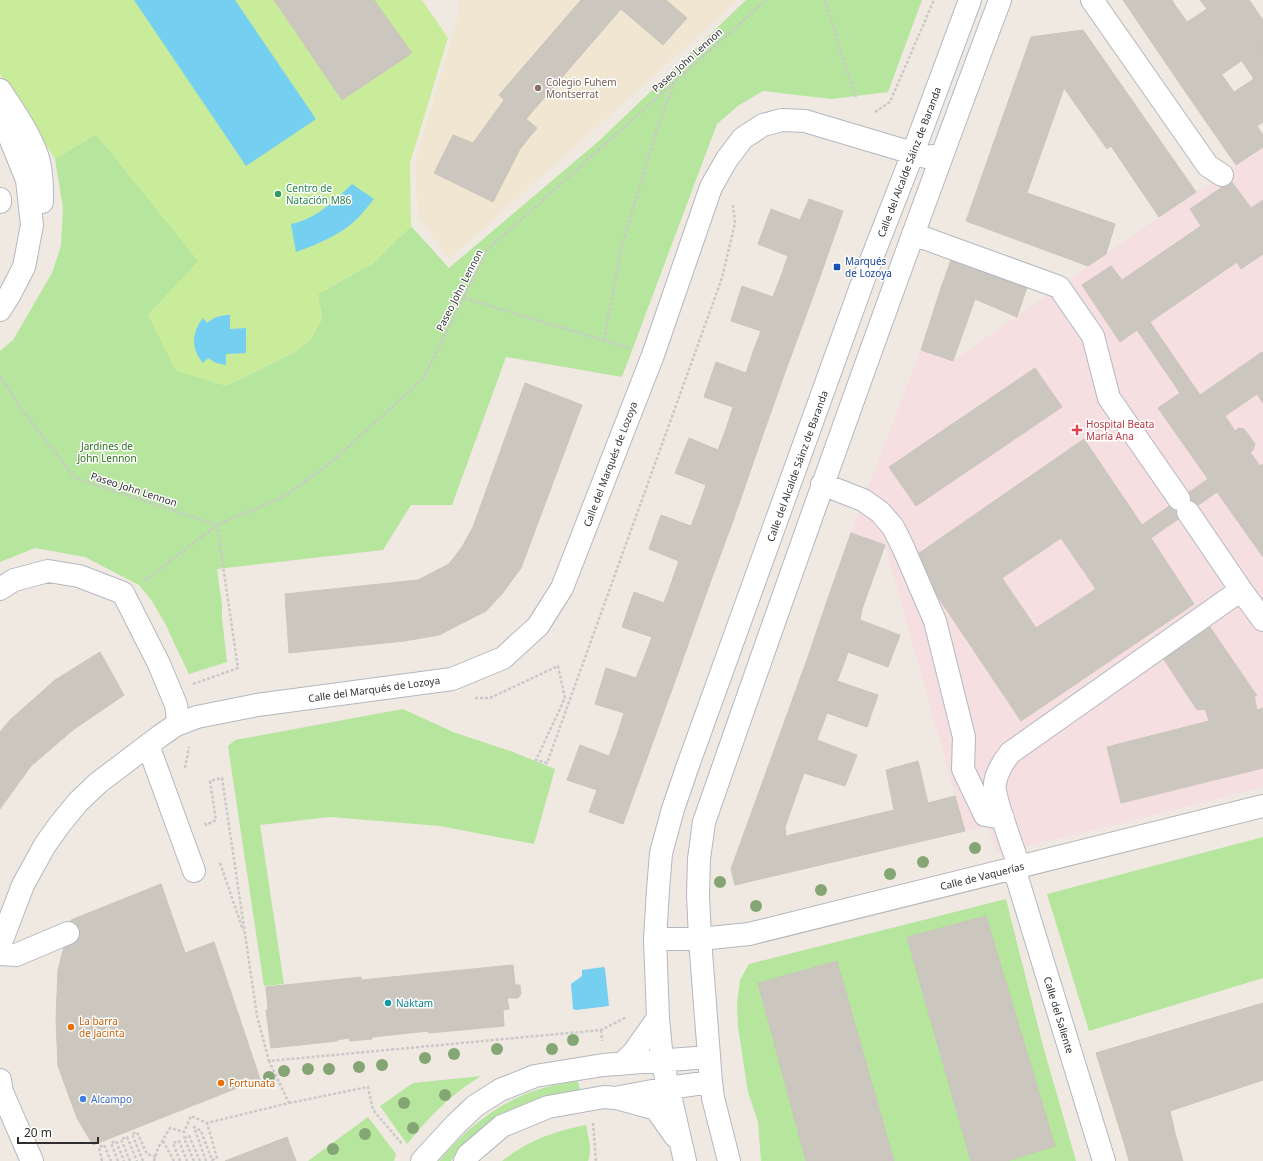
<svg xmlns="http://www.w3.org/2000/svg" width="1263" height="1161" viewBox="0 0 1263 1161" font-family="'Noto Sans',sans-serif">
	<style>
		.education { fill: #f0e6d1 }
		.medical { fill: #f5dfe0 }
		.green { fill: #b6e59e }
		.pitch { fill: #c9ec9a }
		.water { fill: #75cff0 }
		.building { fill: #cbc7bf; stroke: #cbc5ba; fill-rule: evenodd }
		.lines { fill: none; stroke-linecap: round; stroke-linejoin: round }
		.minor-casing { stroke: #b4b7c1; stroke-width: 24 }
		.path { stroke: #c9c9c9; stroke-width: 2.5; stroke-dasharray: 3 2; stroke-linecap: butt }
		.minor { stroke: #fff; stroke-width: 22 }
		.tree { fill: #84a574 }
		.education-dot { fill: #8d6e63; stroke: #fff; stroke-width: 1.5 }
		.leisure-dot { fill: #2e9e5b; stroke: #fff; stroke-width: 1.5 }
		.transit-dot { fill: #1a4fb4; stroke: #fff; stroke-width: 1.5 }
		.health-dot { fill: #e0444e; stroke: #fff; stroke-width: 1.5 }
		.culture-dot { fill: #0f9aa8; stroke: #fff; stroke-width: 1.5 }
		.food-dot { fill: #e8710a; stroke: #fff; stroke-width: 1.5 }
		.shop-dot { fill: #3f7fe0; stroke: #fff; stroke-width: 1.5 }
		.labels { text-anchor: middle; stroke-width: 3; stroke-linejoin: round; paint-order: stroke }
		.street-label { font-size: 10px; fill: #2e2e2e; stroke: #fff }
		.education-label { font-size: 10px; fill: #785e54; stroke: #fff; text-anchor: start }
		.leisure-label { font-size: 10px; fill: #27864d; stroke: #fff; text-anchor: start }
		.transit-label { font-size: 10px; fill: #164399; stroke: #fff; text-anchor: start }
		.health-label { font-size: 10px; fill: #be3a42; stroke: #fff; text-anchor: start }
		.park-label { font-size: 10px; fill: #2c6e1b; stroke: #fff }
		.culture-label { font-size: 10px; fill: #0d838f; stroke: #fff; text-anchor: start }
		.food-label { font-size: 10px; fill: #c56008; stroke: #fff; text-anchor: start }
		.shop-label { font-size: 10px; fill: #366cbe; stroke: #fff; text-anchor: start }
	</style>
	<rect width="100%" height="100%" fill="#efe9e1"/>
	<!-- education -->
	<path class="education" d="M459,0H736L737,1L449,259L418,216L415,162L459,14Z"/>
	<!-- medical -->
	<path class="medical" d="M1263,147V787L1123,823L997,853L988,827L965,831L885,545L851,533L863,500L921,350L953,361L1159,217Z"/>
	<!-- green -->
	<path class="green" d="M746,0H922L888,92L831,99L763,91L739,105L717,124L622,377L506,357L452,505H411L383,550L217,569L222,605V618L227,662L189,674L174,643L166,625L152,601L139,585L85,557L35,548L0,562V351L13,340L52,273L61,246L63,208L55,159L96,134L199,261L148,315L226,386L295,352L310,340L322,319L318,294L373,263L411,226L449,268L600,140Z
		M403,709L453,732L513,752L555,769L534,844L440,826L330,817L260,825L284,984L264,986L228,746L235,740Z
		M1263,837V978L1089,1031L1047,894Z
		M1006,899L1043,1046L1076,1161H761L758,1122L748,1092L738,1027L737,1003L740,980L749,964Z
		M481,1076C449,1096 431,1115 407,1144L380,1106L413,1083Z
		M578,1081L580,1090L460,1149L451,1161H439C467,1127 503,1098 547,1087C557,1084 568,1083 578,1081Z
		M368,1117L396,1154L394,1161H308Z
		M586,1125C588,1137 593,1150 588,1161H502C527,1141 554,1131 586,1125Z"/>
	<!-- pitch -->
	<path class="pitch" d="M0,0H422L448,38L410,163L411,226L373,263L318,294L322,319L310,340L295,352L226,386L176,371L148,315L198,261L96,134L55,159L0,74Z"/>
	<!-- water -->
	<path class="water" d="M134,0H235L316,119L246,166Z
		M352,184L374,199C368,206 362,214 356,220C338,236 318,244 296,252L291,224C316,219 334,201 352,184Z
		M230,315V329L246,328V353L226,354V365L216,363L208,358L203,363C191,349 191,333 203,318L207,323C214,317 221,315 230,315Z
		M604,967L605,969L609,1006L576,1010L573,1009L571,984L582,976V970Z"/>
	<!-- building -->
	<path class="building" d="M274,0H374L412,53L342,100Z
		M581,0H666L687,18L663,45L621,9L526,119L537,128L520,149L493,202L434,173L453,135L473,143L504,100L499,95Z
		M1123,0H1172L1175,5L1142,28Z
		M1200,0H1249L1263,20V46L1189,97L1142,28L1175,5L1187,22L1207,9Z
		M1083,30L1196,192L1159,217L1111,146L1107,149L1064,88L1027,193L1115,224L1106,254L1088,266L966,221L1031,37Z
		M1263,46V122L1257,126L1263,135V147L1236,165L1189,97L1222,75L1234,92L1254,79L1242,61Z
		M1231,181L1251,208L1263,200V254L1241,269L1237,262L1150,322L1200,395L1262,352L1263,353V403L1257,394L1225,416L1235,431L1239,428L1244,429L1255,444L1253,450L1250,452L1260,466L1263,464V557L1217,492L1151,538L1194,604L1021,721L912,558L1084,439L1142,525L1208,479L1158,408L1180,393L1137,330L1120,342L1082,285L1111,266L1122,280L1201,226L1190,209ZM1061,538L1096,589L1036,628L1002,578Z
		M809,199L843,211L816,288L781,276L788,256L758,244L771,209L800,220Z
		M952,257L1028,284L1017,317L975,299L941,288Z
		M781,276L816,288L788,364L753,352L761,331L731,321L742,286L773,297Z
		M941,288L975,299L953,361L921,350Z
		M753,352L788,364L761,440L726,429L733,407L704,397L716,362L746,373Z
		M1035,368L1062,407L916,506L889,467Z
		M525,383L582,405L521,568L502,594L486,611L439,635L404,641L289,653L285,594L418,580L449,564L462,547L473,527Z
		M726,429L761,440L734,518L699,505L706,485L675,473L689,438L718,450Z
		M699,505L734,518L706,594L672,581L679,561L649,549L661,515L691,526Z
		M851,533L885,545L862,609L828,598Z
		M672,581L706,594L679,670L644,658L652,637L622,627L634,592L664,603Z
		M828,598L862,609L860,620L900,635L888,667L848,652L843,666L809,654Z
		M1210,627L1257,696H1254L1257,710L1263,708V768L1121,803L1107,747L1209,721L1205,709L1197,710L1163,658Z
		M100,652L124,695L73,730L31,766L0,809V732L10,720L55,680Z
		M809,654L843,666L837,681L878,695L867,727L827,713L817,740L857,755L845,786L804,773L785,827L786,836L894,810L886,770L918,761L928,803L955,796L965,831L735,885L731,869Z
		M644,658L679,670L651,747L617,735L624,713L595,704L606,668L636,678Z
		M617,735L651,747L623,824L589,812L597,790L567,780L580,745L609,756Z
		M161,884L185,953L214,942L260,1079L93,1145L77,1118L58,1066L56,1019L58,970L71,920Z
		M986,916L1055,1146L1007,1161H971L907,937Z
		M837,961L894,1161H806L758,983Z
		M513,965L515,985H520L521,994L518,998H507L509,1009L503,1010L504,1026L429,1033V1031L372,1037V1039L350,1041L349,1038L337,1040V1041L271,1048L266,1010H268L266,987L361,977V980Z
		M1263,1003V1080L1170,1111L1175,1133L1125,1146L1096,1053Z
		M1175,1133L1183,1161H1129L1125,1146Z
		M287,1137L296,1161H225Z"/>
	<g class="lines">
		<defs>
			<path id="minor" d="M1092,0L1208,166L1222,175
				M0,90C13,110 29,132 37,155C42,169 42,187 42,202
				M0,121L8,133L27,180L32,225L24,267L10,294L0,310
				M0,199V202
				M913,234L1059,287L1093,336L1109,398L1179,499
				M822,484L863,500L880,512L893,527L903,547L935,621L964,737L963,769L985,815L1003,818
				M1188,512L1241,590L1263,620
				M0,589L14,580L48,571L79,576L123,593L159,664L176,705L178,719L176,725
				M148,745L194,871
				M1019,867C1015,852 992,795 995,783C997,771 1003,762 1010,753L1241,590
				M1014,868L1104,1161
				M655,939H700L749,934L1263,806
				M0,945L23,885L45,845L60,824L78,802L98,783L160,736L176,725L197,717L257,705L452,679L503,658L538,626L562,588L653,355L711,187L727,159L743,138L763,125L782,120L805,121L926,157L941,155
				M0,954L16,955L68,933
				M622,1064L634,1052L658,1018
				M0,1080L2,1092L32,1161
				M620,1097L668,1088L711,1082
				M422,1161L455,1125L475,1106L500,1090L535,1076L603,1065L709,1057
				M465,1161L468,1155L502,1126L548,1107L604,1097L616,1098L656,1109L675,1136
				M685,1161L662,1060L658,1018L655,939L658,890L661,853L673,809L687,768L863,281L913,153L970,0
				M729,1161L713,1098L711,1082L700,939L698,895L699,859L704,822C800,547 897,273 1000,0"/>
		</defs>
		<!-- minor casing -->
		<use href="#minor" class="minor-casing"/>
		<!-- path -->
		<path class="path" d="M825,0L844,62L856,97
			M875,112L890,102L934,0
			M464,298L629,348
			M604,340L621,249L656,132L674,83
			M0,376L22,410L75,478L217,525
			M144,581L216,526
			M193,684L238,668L217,525L283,497L330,463L423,379L487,250L766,0
			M475,698H490L558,666L565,698L536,760L547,763L722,278L735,223L733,205
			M185,768L189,747
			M205,823L206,825L216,820L210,781L222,778L257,1016L269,1061L601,1030L627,1017
			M220,863L243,930
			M601,1030L602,1041
			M289,1103L368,1087L373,1110L403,1145
			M593,1123L596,1161
			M163,1141L174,1161
			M102,1161L99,1147L104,1145L111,1161
			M118,1161L111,1143L116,1141L124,1161
			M130,1161L121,1139L127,1137L137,1161
			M143,1161L132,1134L137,1132L147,1154L156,1157
			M154,1161L158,1148L170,1128L184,1132L191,1116L207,1123L289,1103L269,1061
			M180,1161L173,1143L179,1141L187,1161
			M194,1161L184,1138L189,1136L200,1161
			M206,1161L194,1127L201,1131L212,1160L217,1158L207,1123"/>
		<!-- minor -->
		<use href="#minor" class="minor"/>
	</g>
	<!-- trees -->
	<g class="tree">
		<circle cx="975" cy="848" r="6"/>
		<circle cx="923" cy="862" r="6"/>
		<circle cx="890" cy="874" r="6"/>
		<circle cx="720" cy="882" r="6"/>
		<circle cx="821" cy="890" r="6"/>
		<circle cx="756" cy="906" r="6"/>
		<circle cx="573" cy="1040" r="6"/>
		<circle cx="497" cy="1049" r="6"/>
		<circle cx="552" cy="1049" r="6"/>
		<circle cx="454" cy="1054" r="6"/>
		<circle cx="425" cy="1058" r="6"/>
		<circle cx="382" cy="1065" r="6"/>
		<circle cx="359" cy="1067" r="6"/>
		<circle cx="308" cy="1069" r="6"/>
		<circle cx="329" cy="1069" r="6"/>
		<circle cx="284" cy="1071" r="6"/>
		<circle cx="269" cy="1077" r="6"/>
		<circle cx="445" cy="1095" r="6"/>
		<circle cx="404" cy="1103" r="6"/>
		<circle cx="413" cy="1128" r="6"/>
		<circle cx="365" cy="1134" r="6"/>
		<circle cx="333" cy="1149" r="6"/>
	</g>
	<!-- markers -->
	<circle class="education-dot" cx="538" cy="88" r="4"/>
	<circle class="leisure-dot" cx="278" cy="194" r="4"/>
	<rect class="transit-dot" x="833" y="263" width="8" height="8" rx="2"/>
	<path class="health-dot" d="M1075 424h4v4h4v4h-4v4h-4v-4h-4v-4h4z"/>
	<circle class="culture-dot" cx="388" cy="1003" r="4"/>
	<g class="food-dot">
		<circle cx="71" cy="1027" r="4"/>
		<circle cx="221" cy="1083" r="4"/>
	</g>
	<circle class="shop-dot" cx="83" cy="1099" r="4"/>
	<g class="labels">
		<!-- street labels -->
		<g class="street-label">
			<text transform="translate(687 60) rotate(-42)" y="4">Paseo John Lennon</text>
			<text transform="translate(909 162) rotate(-69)" y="4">Calle del Alcalde Sáinz de Baranda</text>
			<text transform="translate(459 290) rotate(-63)" y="4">Paseo John Lennon</text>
			<text transform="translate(610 464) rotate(-69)" y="4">Calle del Marqués de Lozoya</text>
			<text transform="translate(797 466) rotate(-70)" y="4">Calle del Alcalde Sáinz de Baranda</text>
			<text transform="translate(134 489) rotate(18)" y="4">Paseo John Lennon</text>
			<text transform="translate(374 689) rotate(-8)" y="4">Calle del Marqués de Lozoya</text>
			<text transform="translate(982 876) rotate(-14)" y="4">Calle de Vaquerías</text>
			<text transform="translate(1059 1015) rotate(73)" y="4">Calle del Saliente</text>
		</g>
		<!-- education labels -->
		<g class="education-label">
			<text x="546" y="86">Colegio Fuhem<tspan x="546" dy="12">Montserrat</tspan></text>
		</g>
		<!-- leisure labels -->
		<g class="leisure-label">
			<text x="286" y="192">Centro de<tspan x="286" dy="12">Natación M86</tspan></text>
		</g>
		<!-- transit labels -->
		<g class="transit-label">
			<text x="845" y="265">Marqués<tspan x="845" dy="12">de Lozoya</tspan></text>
		</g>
		<!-- health labels -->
		<g class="health-label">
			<text x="1086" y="428">Hospital Beata<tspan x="1086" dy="12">María Ana</tspan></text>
		</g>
		<!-- park labels -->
		<g class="park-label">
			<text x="107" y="450">Jardines de<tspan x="107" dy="12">John Lennon</tspan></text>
		</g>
		<!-- culture labels -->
		<g class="culture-label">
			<text x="396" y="1007">Naktam</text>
		</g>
		<!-- food labels -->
		<g class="food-label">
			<text x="79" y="1025">La barra<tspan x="79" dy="12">de Jacinta</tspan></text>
			<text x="229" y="1087">Fortunata</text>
		</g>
		<!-- shop labels -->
		<g class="shop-label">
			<text x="91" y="1103">Alcampo</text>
		</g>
	</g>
	<!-- scale -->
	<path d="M18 1137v6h80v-6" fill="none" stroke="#2e2e2e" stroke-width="2"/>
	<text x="24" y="1137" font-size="12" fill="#2e2e2e" stroke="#ffffff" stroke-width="3" paint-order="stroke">20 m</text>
</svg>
